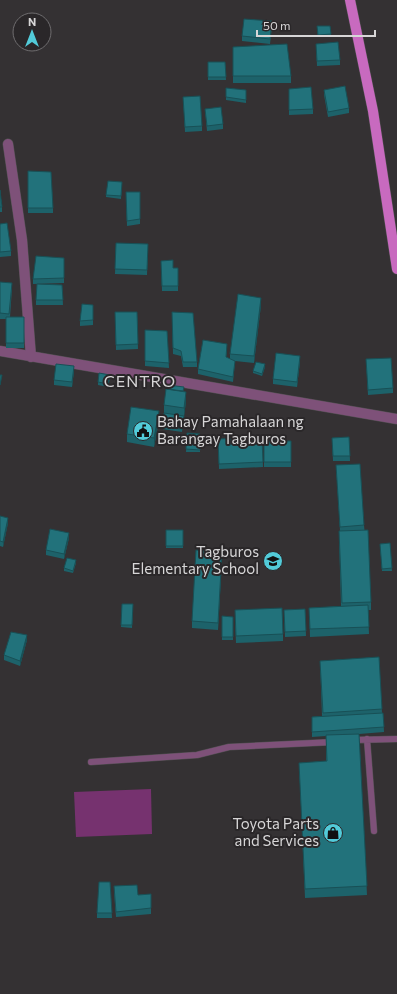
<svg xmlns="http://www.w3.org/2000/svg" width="397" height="994" viewBox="0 0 397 994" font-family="Commissioner,sans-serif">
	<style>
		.park { fill: #76326f }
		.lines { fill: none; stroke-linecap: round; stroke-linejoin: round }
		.service-casing { stroke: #514f51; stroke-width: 7 }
		.minor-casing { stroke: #514f51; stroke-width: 11 }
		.primary-casing { stroke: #514f51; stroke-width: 11 }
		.service { stroke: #7e5179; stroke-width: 6 }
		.minor { stroke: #7e5179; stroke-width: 10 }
		.primary { stroke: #c86abf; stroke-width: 10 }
		.wall { fill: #1d626a }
		.shaded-wall { fill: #185056 }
		.building { fill: #22727b; stroke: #185056 }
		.labels { text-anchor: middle; stroke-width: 4; stroke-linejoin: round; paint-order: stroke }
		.poi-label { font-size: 15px; fill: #d7d6d7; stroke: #2a2729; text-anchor: end }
		.neighbourhood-label { font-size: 16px; letter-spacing: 1px; fill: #d7d6d7; stroke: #2a2729 }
	</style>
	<rect width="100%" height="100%" fill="#343133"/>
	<!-- park -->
	<path class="park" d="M151,789L152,834L76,837L74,792Z"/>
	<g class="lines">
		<defs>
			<path id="service" d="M367,739L374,831
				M353,740L397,739
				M91,762L197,755L229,747L334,742"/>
			<path id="minor" d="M8,144L22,240L31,357
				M0,351L397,419"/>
			<path id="primary" d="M350,0L373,111L397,269"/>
		</defs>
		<!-- service casing -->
		<use href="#service" class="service-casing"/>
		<!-- minor casing -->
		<use href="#minor" class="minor-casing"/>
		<!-- primary casing -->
		<use href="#primary" class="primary-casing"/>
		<!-- service -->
		<use href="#service" class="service"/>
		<!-- minor -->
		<use href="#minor" class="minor"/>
		<!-- primary -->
		<use href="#primary" class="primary"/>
	</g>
	<!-- wall -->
	<path class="wall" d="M272,26L270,44L242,41V36Z
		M317,26H330L331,37H318Z
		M316,44L340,60V65L317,66Z
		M233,47L291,76V83H233Z
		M208,62H225L226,80H208Z
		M226,88L246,90V103L226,100Z
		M289,89L313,109V114L289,115Z
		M324,90L349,108V113L328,117L324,95Z
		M183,97L202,126V131L185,132Z
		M205,109L223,124V129L207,131Z
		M28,171L53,208V213H28Z
		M122,182L121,199L106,197V195Z
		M0,190L2,207V212H0Z
		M126,192H140V224L127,226Z
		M0,224L11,251V256L0,257Z
		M116,243L148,244L147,275L115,274Z
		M64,258V283L33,284V279Z
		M161,261L173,268H178V291H162Z
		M0,282L12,288L10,317H24V348H6V319H0Z
		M62,285L63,305H36V300Z
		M93,305V325L80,326V321Z
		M261,305L254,363L235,361L233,382L198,374V369L227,349L226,357L230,359V354Z
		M115,312H137L138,349L116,350Z
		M172,312L197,362V367H183L181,356L173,354Z
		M145,330L167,331L169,368L145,366Z
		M366,359L393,388V393L368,395Z
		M300,361L297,387L273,384V379Z
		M265,367L262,376L253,373V371Z
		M74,371L72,387L54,385V380Z
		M110,378L108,387L98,385V382Z
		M184,391L186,401L182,432L162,429L164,413V405Z
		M159,420L154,447L127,442V434Z
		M187,433L200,434V452H186Z
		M349,437L350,461H333L332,438Z
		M218,439L240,441L262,440L263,467L219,469Z
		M264,441H291V467H264Z
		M336,465L364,525L371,602V610H368L369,634L310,637L309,608L341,606L339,538L340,531Z
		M0,516L8,523L3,547L0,546Z
		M166,530H183V548H166Z
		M69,538L64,559L46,555V550Z
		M390,543L392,571H382L380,544Z
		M222,559L218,630L192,628V621Z
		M76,563L73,573L64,571V568Z
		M122,604H133L132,628L121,627Z
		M305,609L306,636L285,637L284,610Z
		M222,616L233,617V640H222Z
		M235,617L283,634V641L236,643Z
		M27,640L20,666L4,660V655Z
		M379,657L382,713H383L384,732L359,734L367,895L305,898L299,763L326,761V736L312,737V717L322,716L320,661Z
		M110,882L112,918H97V913Z
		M114,891L138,895L151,894V914L116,917Z"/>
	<!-- shaded-wall -->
	<path class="shaded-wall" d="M261,298V305L254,363V356Z
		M300,356V361L297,387V382Z
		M265,364V367L262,376V374Z
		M74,366V371L72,387V382Z
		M186,392V401L184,417V408Z
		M159,411V420L154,447V438Z
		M8,518V523L3,547V542Z
		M69,533V538L64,559V554Z
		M222,552V559L218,630V623Z
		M27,635V640L20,666V661Z"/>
	<!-- building -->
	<path class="building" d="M244,19L272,21L270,39L242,36Z
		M317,26H330L331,34L318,35Z
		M338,42L340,60L317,61L316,44Z
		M287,44L291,76H233V47Z
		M208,62H225L226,77H208Z
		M345,86L349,108L328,112L324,90Z
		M311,87L313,109L289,110V89Z
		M226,88L246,90V100L226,97Z
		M200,96L202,126L185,127L183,97Z
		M221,107L223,124L207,126L205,109Z
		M28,171L51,172L53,208H28Z
		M108,181L122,182L121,196L106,195Z
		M0,190L2,207H0Z
		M126,192H140V219L127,221Z
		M7,223L11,251L0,252V224Z
		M116,243L148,244L147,270L115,269Z
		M36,256L64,258V278L33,279Z
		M173,260V268H178V286H162L161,261Z
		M0,282L12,283L9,314L0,313Z
		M37,284L62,285L63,300H36Z
		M238,294L261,298L254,356L230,354Z
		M82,304L93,305V320L80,321Z
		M115,312H137L138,344L116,345Z
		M172,312L193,313L197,362H183L181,351L173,348Z
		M6,317H24V343H6Z
		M145,330L167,331L169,363L145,361Z
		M203,340L227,344L226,357L235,361L233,377L198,369Z
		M276,353L300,356L297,382L273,379Z
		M391,358L393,388L368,390L366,359Z
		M256,362L265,364L262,374L253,371Z
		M56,364L74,366L72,382L54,380Z
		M99,373L110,375L108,384L98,382Z
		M0,375H2L0,385Z
		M168,385L184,387L183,391L167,389Z
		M166,389L186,392L184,408L164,405Z
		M131,407L159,411L154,438L127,434Z
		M164,413L184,416L182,429L162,427Z
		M187,433L200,434V450L186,449Z
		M349,437L350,456H333L332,438Z
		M240,438V441L262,440L263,462L219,464L218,439Z
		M264,441H291V462H264Z
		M360,464L364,525L340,527L336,465Z
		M0,516L8,518L3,542L0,541Z
		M50,529L69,533L64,554L46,550Z
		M166,530H183V546H166Z
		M368,530L371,602L342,603L339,531Z
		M390,543L392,568L382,569L380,544Z
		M196,550L222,552L218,623L192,621Z
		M67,558L76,560L73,571L64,568Z
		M122,604H133L132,625H121Z
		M368,605L369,627L310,629L309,608Z
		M282,608L283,634L236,636L235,610Z
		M305,609L306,631L285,632L284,610Z
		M222,616L233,617V637H222Z
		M11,632L27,635L20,661L4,655Z
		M379,657L382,709L323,713L320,661Z
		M383,713L384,727L312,732V717Z
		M359,734L367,886L305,889L299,763L327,761L326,735Z
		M99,882H110L112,913H97Z
		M137,885L138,895L151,894V908L116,912L114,886Z"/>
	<!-- icons -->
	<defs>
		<symbol id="civic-disc" viewBox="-11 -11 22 22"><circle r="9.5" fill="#52cbd9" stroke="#2a2729"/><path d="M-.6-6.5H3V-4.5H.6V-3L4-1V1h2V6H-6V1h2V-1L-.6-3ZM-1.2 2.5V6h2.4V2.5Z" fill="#111"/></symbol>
		<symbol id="school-disc" viewBox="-11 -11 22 22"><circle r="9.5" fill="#52cbd9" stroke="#2a2729"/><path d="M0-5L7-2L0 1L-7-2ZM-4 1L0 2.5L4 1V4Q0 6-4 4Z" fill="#111"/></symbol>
		<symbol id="shop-disc" viewBox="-11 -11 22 22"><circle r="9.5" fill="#52cbd9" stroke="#2a2729"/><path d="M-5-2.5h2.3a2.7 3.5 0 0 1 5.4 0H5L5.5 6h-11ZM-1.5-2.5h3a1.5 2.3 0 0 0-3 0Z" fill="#111"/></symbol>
	</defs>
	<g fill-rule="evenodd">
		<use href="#civic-disc" x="132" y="420" width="22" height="22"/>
		<use href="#school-disc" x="262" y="550" width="22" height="22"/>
		<use href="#shop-disc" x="322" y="822" width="22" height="22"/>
	</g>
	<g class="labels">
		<!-- poi labels -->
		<g class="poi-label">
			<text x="157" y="427" text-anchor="start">Bahay Pamahalaan ng<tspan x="157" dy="17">Barangay Tagburos</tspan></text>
			<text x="259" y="557">Tagburos<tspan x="259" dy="17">Elementary School</tspan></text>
			<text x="319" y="829">Toyota Parts<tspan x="319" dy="17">and Services</tspan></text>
		</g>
		<!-- neighbourhood labels -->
		<g class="neighbourhood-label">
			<text x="140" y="387">CENTRO</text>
		</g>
	</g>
	<!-- north arrow -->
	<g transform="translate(32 32)"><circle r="19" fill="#2a2729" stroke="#6f6d6f"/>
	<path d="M0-3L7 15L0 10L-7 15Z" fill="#52cbd9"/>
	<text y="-6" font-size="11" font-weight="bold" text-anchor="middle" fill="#d7d6d7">N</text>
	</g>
	<!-- scale -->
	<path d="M257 30v6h118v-6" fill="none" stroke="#d7d6d7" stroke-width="2"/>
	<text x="263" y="30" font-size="12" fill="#d7d6d7" stroke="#2a2729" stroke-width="3" paint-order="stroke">50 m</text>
</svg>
